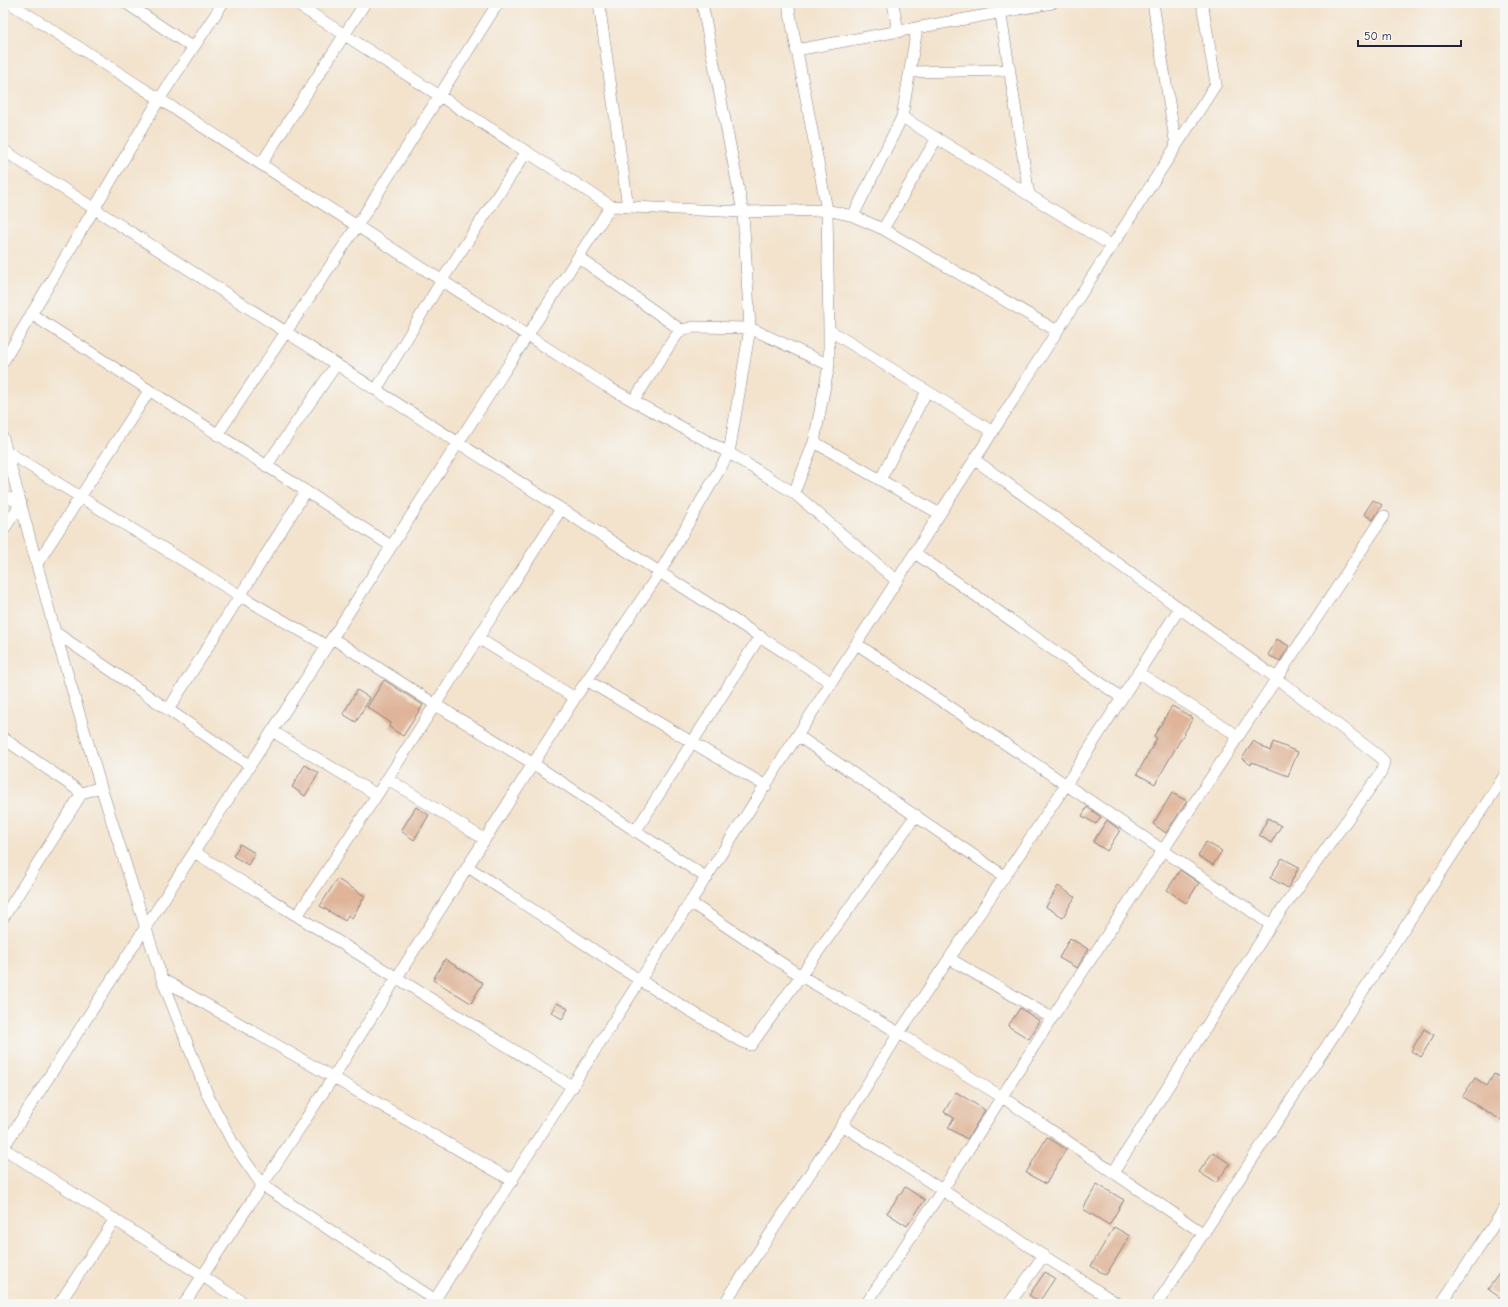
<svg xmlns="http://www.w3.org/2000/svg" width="1508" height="1307" viewBox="0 0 1508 1307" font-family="'Comic Neue',sans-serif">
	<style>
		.building { fill: #dfb498 }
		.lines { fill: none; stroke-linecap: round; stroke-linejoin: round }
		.minor-casing { stroke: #8a8284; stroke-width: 12 }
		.minor { stroke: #fff; stroke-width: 11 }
	</style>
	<rect width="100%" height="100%" fill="#f6f6f2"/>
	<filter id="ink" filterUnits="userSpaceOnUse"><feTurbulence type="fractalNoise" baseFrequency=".025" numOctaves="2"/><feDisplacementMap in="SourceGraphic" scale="8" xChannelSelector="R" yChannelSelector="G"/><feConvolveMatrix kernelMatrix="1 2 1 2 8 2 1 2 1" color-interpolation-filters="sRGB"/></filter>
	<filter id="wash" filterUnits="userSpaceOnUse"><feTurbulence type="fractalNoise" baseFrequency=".012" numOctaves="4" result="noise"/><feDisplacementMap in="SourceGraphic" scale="16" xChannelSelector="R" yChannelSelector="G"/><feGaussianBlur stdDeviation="0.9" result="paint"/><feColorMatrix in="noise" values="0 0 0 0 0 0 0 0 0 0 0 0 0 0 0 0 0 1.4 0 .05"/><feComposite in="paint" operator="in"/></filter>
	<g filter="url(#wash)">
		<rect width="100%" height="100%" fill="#f3e3cd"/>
		<g id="blocks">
			<!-- building -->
			<path class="building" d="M1373,500L1382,505L1373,520L1364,514Z
				M1277,639L1289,646L1280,661L1268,655Z
				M384,680L423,705L403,736L389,727L391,723L367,707Z
				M357,690L370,698L356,722L343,714Z
				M1172,706L1193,718L1155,784L1137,774L1157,738L1154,736Z
				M1253,741L1270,751L1273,742L1298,752L1288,776L1252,762L1251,765L1242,759Z
				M305,765L319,773L305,796L292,787Z
				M1172,793L1187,801L1166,833L1153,824Z
				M416,807L429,815L414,840L401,831Z
				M1087,807L1101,817L1096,824L1082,816Z
				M1268,818L1281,826L1271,843L1259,835Z
				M1107,820L1120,830L1107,851L1093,842Z
				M1206,842L1222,851L1213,865L1198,856Z
				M240,844L255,853L248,865L233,856Z
				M1282,858L1299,867L1288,888L1270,878Z
				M1180,870L1199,883L1186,903L1167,890Z
				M337,879L365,896L352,918L348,915L345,921L320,906Z
				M1058,886L1075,897L1063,917L1046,907Z
				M1070,938L1088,949L1077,968L1059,958Z
				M445,959L483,983L471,1003L433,980Z
				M557,1003L568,1009L562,1019L551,1012Z
				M1020,1008L1040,1021L1029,1039L1008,1026Z
				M1424,1029L1434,1035L1421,1057L1411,1051Z
				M1494,1074L1505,1080V1114L1501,1120L1462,1097L1475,1078L1487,1086Z
				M956,1092L985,1110L967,1139L948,1128L954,1118L944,1112Z
				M1047,1137L1066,1149L1046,1184L1026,1173Z
				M1213,1152L1230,1164L1216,1183L1199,1172Z
				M1097,1184L1124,1200L1109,1225L1083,1209Z
				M905,1187L925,1200L907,1226L887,1213Z
				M1114,1227L1130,1236L1106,1275L1091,1266Z
				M1505,1265V1301L1488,1289Z
				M1045,1272L1055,1278L1039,1302L1029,1295Z"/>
		</g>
	</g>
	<g filter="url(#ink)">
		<use href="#blocks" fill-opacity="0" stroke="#8a8284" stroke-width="1"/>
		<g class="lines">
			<defs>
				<path id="minor" d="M10,3L606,386L729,453L794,493
					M126,3L193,48
					M295,3L611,206L743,212L827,210L853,216L883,229L1057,331
					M599,3L628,207
					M788,3L827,210L829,330V365L814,442L794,493L897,581
					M893,3L898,32
					M999,3L1029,195
					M1153,3L1176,146
					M796,50L1052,3
					M910,72L1010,70
					M902,117L1112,246
					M3,150L832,683
					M261,164L365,3
					M853,216L902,117L917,28
					M883,229L937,138
					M578,257L681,330
					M31,314L391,546
					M829,330L993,432
					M3,362L160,98L223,3
					M376,390L442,280L527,151
					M634,400L673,340L681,330L694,327L750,328L829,365
					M217,435L357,226L498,3
					M3,438L55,632L101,787L162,979L208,1096L234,1145L262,1185L440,1303
					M814,442L940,514
					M6,451L239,595L327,646
					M975,460L1276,678L1379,756L1384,762L1381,773L1271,925L1113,1173
					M266,466L336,365
					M880,480L927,391
					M3,496L21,503L3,531
					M915,553L1122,698
					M38,562L149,391
					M55,632L249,765
					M332,638L436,705L534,764L707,878
					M478,638L575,698
					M857,644C995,738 1135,829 1271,925
					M1139,673L1238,736
					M588,681L766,786
					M168,710L306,491
					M272,731L377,795
					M798,736L1004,876
					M3,738L82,793
					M388,779L484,839
					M635,832L760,636
					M194,852L573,1087
					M468,867L641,981L742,1042L751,1045L916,815
					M691,903L801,976L899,1033L1002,1097L1204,1234
					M297,916L377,795L561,509
					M3,918L82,793L101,787
					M950,959L1052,1018
					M162,979L513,1181
					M842,1125L1118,1304
					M3,1148L611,206
					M3,1148L246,1304
					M59,1304L115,1219
					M184,1304L334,1076L575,698L660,572L729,453L750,328L743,212L702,3
					M432,1304L1216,84L1202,3
					M724,1304L842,1125L899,1033L1066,785L1179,609
					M866,1304L943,1189L1052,1018L1384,516
					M1009,1304L1044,1255
					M1157,1304L1505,775
					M1441,1304L1505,1208"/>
			</defs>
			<!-- minor casing -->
			<use href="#minor" class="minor-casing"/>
			<!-- minor -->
			<use href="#minor" class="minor"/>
		</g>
	</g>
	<!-- margin -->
	<rect width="1508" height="1307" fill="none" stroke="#f6f6f2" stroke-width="16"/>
	<!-- scale -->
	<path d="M1358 40v6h103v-6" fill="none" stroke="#22223b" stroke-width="2"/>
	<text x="1364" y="40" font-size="12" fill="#22223b" stroke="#f6f6f2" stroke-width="3" paint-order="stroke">50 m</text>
</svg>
